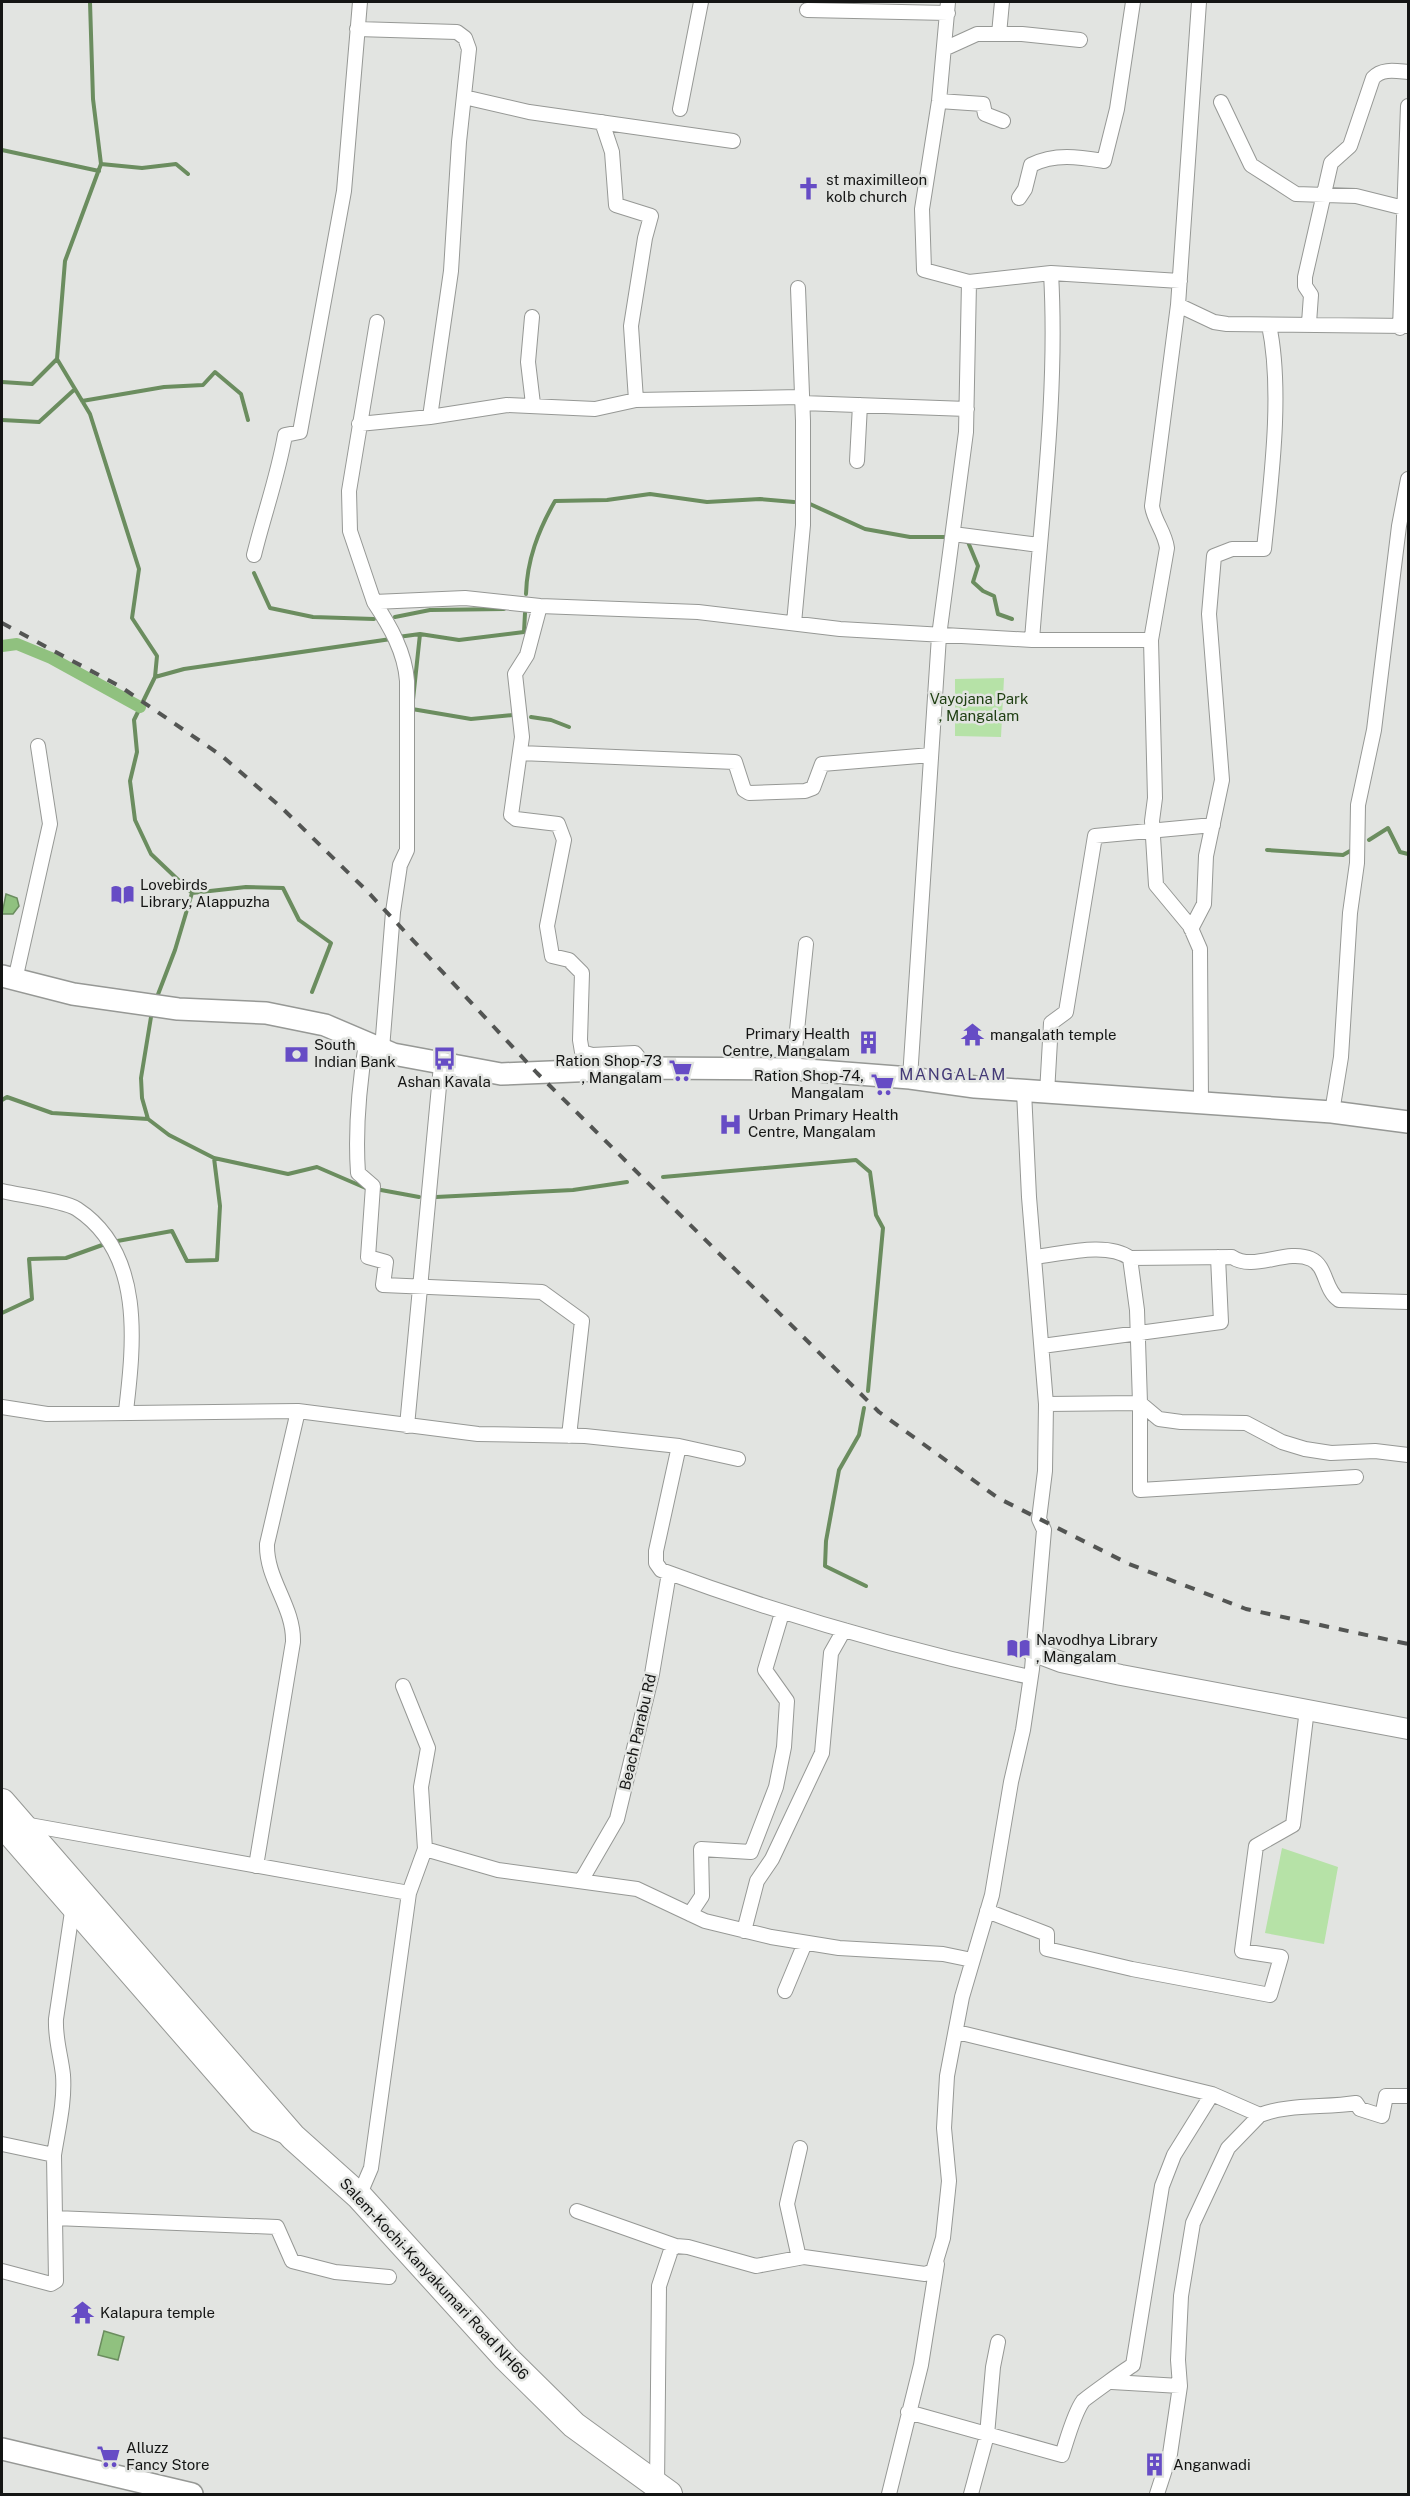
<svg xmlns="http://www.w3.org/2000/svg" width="1410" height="2496" viewBox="0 0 1410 2496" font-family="'Public Sans',sans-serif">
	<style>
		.green { fill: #b6e2a7 }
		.water { fill: #90c17f; stroke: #6b8d5f; stroke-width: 1.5 }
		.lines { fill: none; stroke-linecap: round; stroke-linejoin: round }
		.stream { stroke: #6b8d5f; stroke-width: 4 }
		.canal { stroke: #90c17f; stroke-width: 12 }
		.street-casing { stroke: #969895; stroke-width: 16 }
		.secondary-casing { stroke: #969895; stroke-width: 22 }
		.primary-casing { stroke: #969895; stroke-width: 24 }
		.highway-casing { stroke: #969895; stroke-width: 28 }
		.street { stroke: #fff; stroke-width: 14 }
		.secondary { stroke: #fff; stroke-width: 20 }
		.primary { stroke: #fff; stroke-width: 21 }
		.highway { stroke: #fff; stroke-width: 26 }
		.rail { stroke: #535553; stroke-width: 4; stroke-dasharray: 10 10; stroke-linecap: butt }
		.labels { text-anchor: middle; stroke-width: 5; stroke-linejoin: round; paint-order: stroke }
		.poi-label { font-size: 15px; fill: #141514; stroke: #e2e4e1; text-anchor: start }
		.park-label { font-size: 15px; fill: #1e3e11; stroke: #e2e4e1 }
		.street-label { font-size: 15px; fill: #141514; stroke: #e2e4e1 }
		.neighbourhood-label { font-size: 16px; letter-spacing: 1.5px; fill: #443a77; stroke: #e2e4e1 }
	</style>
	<rect width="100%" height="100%" fill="#e2e4e1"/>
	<!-- green -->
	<path class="green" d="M1004,678L1001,737L955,736V679Z
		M1282,1848L1338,1867L1324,1944L1265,1933Z"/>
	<!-- water -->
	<path class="water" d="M6,894L17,898L19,906L13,914H2Z
		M104,2331L124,2337L118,2360L98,2355Z"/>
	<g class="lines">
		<!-- stream -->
		<path class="stream" d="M90,2L93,99L101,164L65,261L57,359L90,414L139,569L132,618L157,656L155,677L134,720L137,752L130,781L135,820L151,854L192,893L175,950L157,997
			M2,150L99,171
			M101,164L142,168L176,164L188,174
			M2,382L32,384L57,359
			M82,401L164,387L203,385L215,372L241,394L248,420
			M2,420L39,422L75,389
			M810,504L865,529L910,537H946
			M965,541L968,542L978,566L973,582L983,591L994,596L998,614L1012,619
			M254,573L270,608L313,617L374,619
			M526,594C527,560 538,531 555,501L607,500L650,494L707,502L760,499L794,502
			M395,617L430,610L504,609
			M420,634L412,709L471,719L513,715
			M398,637L420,634L459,640L524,632L525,613
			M155,677L184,669L391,639
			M531,717L551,720L569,727
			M1369,840L1388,828L1400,852L1408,854
			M1267,850L1343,855L1350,851
			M192,893L246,887L283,888L299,920L331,943L312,992
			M151,1017L141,1078L142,1098L148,1119L169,1135L214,1158L288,1174L317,1167L368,1189
			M2,1100L7,1097L52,1113L148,1119
			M663,1177L856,1160L870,1172L876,1215L883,1228L868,1391
			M381,1190L419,1197
			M436,1197L573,1190L627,1182
			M112,1242L172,1231L187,1261L217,1260L220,1206L214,1158
			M2,1313L32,1299L29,1259L66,1258L105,1244
			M864,1408L859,1435L839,1470L826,1541L825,1566L866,1586"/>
		<!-- canal -->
		<path class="canal" d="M2,646L17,644L51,658L140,707"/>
		<defs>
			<path id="street" d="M1199,2L1178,305L1152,506C1154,521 1165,532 1167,548L1151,640L1155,798L1152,821L1156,885L1190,926L1200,949L1201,1102
				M807,10L948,13
				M357,29L457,32L465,38L469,49L459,142L451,271L430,417L359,424
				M999,34L1002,2
				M944,49L977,34H1022L1080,40
				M464,97L529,112L733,141
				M939,101L983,104L985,114L1003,121
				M1221,102L1251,165L1296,194L1356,196L1408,209
				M680,109L701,2
				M602,122L612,152L616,205L651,216L645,238L631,326L636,400
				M1019,198L1025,189L1031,165C1055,153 1079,157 1104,161L1117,109L1133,2
				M969,282L1051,273L1180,281
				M1178,305L1214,322L1227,324L1408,326
				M532,317L528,362L533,404
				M377,322L349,491L350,531L374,602L465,598L540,606L698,612L840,629L1032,640C1041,518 1058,395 1051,273
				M1309,323L1311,295L1305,286V277L1331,163L1350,146L1373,78C1382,68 1396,71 1408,72
				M1400,328L1408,106
				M802,403L967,409
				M430,417L507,405L595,409L636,400L801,397
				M857,461L860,405
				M953,534L1039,545
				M254,555C264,514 278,476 285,435L300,432L344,191L360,2
				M374,602C390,626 405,652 407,681V850L400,865L393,912L382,1049
				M540,606L527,655L515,674L522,737L511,815L516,819L558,824L564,840L547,926L552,956L569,960L582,973L580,1040L582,1052L592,1055L635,1053L647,1068
				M794,623L803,525V421L798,288
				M1032,640H1151
				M520,753L735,762L744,790L749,793L805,791L813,788L822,764L931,755
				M1191,929L1204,904L1206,856L1222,780L1209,614L1214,556L1232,549H1264C1271,481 1283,391 1269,325
				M15,980L50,824L38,746
				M366,1043C359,1086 355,1129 358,1173L373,1186L368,1257L386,1262L383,1285L542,1292L582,1321L569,1436
				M793,1069L806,944
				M910,1078L939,636L966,432L969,282L924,270L922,209L939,101L948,2
				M1047,1093L1051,1023L1066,1012L1095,836L1213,825
				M1332,1112L1341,1057L1350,913L1357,863L1358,805L1374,730L1399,526L1408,479
				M2,1191C18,1195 65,1201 77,1209C144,1253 134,1343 126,1411
				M1035,1257C1062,1254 1107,1241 1130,1258L1137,1310L1140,1403L1159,1419L1181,1422L1246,1423L1282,1442L1305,1449L1331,1453L1375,1451L1408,1455
				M1130,1258L1232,1257C1254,1272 1286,1248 1311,1259C1327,1266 1324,1290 1339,1300L1408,1302
				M1042,1346L1221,1322L1218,1257
				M1046,1404L1140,1403V1490L1356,1477
				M2,1407L47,1414L298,1411L478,1434L585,1436L679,1446L738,1459
				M407,1426L441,1065
				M679,1446L656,1551V1563L661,1570C782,1615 905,1650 1030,1677
				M403,1686L428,1748L421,1787L425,1849
				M24,1824L409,1893L425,1849L498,1870L637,1889L705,1921L771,1937L839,1948L943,1954L972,1960
				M256,1866L293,1642C294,1606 266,1580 267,1544L298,1411
				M581,1881L617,1819L652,1674L669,1573
				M987,1911L1047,1934V1949L1132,1969L1270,1995L1281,1957L1242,1951L1256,1846L1293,1825L1307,1709
				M690,1914L702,1896L701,1849L751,1852L776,1787L784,1747L787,1701L765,1670L782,1613
				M744,1931L757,1881L772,1859L822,1753L831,1653L844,1630
				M785,1991L805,1943
				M957,2032L1212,2094L1260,2115C1287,2104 1326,2108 1356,2103L1360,2109L1382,2116L1386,2096H1408
				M2,2144L54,2155C58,2129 65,2102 63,2075C61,2056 55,2039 56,2019L73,1905
				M359,2196L371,2168L409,1893
				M577,2211L676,2246
				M55,2218L277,2227L292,2261L335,2272L389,2277
				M799,2258L787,2204L800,2148
				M2,2271L51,2284L56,2281L54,2155
				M1112,2382L1180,2386L1178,2360L1181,2296L1193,2223L1228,2148L1260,2115
				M908,2412L1062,2455C1067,2440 1074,2413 1083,2401C1086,2398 1129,2367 1133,2365L1162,2186L1174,2155L1212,2094
				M657,2487L659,2286L671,2250L676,2246L688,2247L756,2266L804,2257L925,2274L933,2271L943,2238L949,2181L944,2128L947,2076L962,1997L992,1895L1011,1782L1023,1730L1032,1669L1044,1530L1039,1519L1045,1471L1046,1404L1029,1197L1024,1091
				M889,2494L921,2365L937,2264
				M971,2494L987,2435L993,2367L998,2342
				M1157,2494L1170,2454L1180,2386"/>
			<path id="secondary" d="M1032,1651L1061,1662L1121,1675L1408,1729
				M2,1828L258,2122L289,2135"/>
			<path id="primary" d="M2,976L73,994L178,1009L266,1013L325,1025L393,1054L501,1074L647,1068L793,1069L910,1078L975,1087L1332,1112L1408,1122
				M2,2449L192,2494"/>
			<path id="highway" d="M2,1802L293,2137L359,2196L506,2358L574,2425L669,2494"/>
		</defs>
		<!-- street casing -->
		<use href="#street" class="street-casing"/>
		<!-- secondary casing -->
		<use href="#secondary" class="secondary-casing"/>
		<!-- primary casing -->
		<use href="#primary" class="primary-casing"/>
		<!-- highway casing -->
		<use href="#highway" class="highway-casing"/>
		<!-- street -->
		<use href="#street" class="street"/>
		<!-- secondary -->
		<use href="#secondary" class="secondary"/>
		<!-- primary -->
		<use href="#primary" class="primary"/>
		<!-- highway -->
		<use href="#highway" class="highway"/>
		<!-- rail -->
		<path class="rail" d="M2,623L121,687L222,756L283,809L366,890L537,1073L879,1412L998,1498L1129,1564L1246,1609L1408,1644"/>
	</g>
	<!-- icons -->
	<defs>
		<symbol id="church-bare" viewBox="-9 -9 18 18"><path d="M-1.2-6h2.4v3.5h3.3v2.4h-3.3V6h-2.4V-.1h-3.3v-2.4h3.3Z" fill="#664cc5" stroke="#e2e4e1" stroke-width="2.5" paint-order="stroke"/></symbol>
		<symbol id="library-bare" viewBox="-9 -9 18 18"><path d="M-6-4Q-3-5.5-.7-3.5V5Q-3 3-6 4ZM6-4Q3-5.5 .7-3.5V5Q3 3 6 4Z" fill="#664cc5" stroke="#e2e4e1" stroke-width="2.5" paint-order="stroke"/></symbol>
		<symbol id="temple-bare" viewBox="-9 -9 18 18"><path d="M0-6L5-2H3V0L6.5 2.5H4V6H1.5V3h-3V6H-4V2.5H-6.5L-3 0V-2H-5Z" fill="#664cc5" stroke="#e2e4e1" stroke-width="2.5" paint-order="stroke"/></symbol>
		<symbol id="building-bare" viewBox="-9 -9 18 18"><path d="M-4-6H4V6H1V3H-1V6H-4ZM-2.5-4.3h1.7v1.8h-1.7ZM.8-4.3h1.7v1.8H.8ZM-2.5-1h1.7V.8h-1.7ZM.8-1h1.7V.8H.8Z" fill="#664cc5" stroke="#e2e4e1" stroke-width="2.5" paint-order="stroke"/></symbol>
		<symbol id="bank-bare" viewBox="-9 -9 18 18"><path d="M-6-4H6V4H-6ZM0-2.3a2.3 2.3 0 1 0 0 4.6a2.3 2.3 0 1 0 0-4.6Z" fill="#664cc5" stroke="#e2e4e1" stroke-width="2.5" paint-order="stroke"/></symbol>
		<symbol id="bus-bare" viewBox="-9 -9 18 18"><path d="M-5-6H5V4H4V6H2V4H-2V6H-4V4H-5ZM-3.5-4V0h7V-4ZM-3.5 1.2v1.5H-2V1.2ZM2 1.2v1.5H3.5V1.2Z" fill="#664cc5" stroke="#e2e4e1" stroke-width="2.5" paint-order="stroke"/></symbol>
		<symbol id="supermarket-bare" viewBox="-9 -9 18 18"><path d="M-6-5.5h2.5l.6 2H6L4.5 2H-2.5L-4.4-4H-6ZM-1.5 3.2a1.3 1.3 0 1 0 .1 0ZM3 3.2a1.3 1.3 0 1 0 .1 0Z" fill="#664cc5" stroke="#e2e4e1" stroke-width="2.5" paint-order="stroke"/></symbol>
		<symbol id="hospital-bare" viewBox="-9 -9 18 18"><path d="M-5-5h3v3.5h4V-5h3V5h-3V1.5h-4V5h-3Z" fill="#664cc5" stroke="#e2e4e1" stroke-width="2.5" paint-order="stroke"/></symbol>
	</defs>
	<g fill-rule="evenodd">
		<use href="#church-bare" x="792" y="172" width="33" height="33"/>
		<use href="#library-bare" x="106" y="878" width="33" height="33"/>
		<use href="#temple-bare" x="956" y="1018" width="33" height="33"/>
		<use href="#building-bare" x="852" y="1026" width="33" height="33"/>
		<use href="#bank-bare" x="280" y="1038" width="33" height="33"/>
		<use href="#bus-bare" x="428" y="1042" width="33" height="33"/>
		<use href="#supermarket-bare" x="664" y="1054" width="33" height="33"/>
		<use href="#supermarket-bare" x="866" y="1068" width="33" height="33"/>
		<use href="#hospital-bare" x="714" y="1108" width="33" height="33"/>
		<use href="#library-bare" x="1002" y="1632" width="33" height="33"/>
		<use href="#temple-bare" x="66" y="2296" width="33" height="33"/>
		<use href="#supermarket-bare" x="92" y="2440" width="33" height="33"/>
		<use href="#building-bare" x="1138" y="2448" width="33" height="33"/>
	</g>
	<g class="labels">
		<!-- poi labels -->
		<g class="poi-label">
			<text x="826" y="185">st maximilleon<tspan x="826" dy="17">kolb church</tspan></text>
			<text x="140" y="890">Lovebirds<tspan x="140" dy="17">Library, Alappuzha</tspan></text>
			<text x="850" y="1039" text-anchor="end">Primary Health<tspan x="850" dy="17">Centre, Mangalam</tspan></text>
			<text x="990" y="1040">mangalath temple</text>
			<text x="314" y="1050">South<tspan x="314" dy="17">Indian Bank</tspan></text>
			<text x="662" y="1066" text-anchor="end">Ration Shop-73<tspan x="662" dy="17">, Mangalam</tspan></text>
			<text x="864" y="1081" text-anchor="end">Ration Shop-74,<tspan x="864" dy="17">Mangalam</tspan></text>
			<text x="444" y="1087" text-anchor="middle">Ashan Kavala</text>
			<text x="748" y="1120">Urban Primary Health<tspan x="748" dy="17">Centre, Mangalam</tspan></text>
			<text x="1036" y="1645">Navodhya Library<tspan x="1036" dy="17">, Mangalam</tspan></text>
			<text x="100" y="2318">Kalapura temple</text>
			<text x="126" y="2453">Alluzz<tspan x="126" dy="17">Fancy Store</tspan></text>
			<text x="1173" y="2470">Anganwadi</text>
		</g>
		<!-- park labels -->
		<g class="park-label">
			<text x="979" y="704">Vayojana Park<tspan x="979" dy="17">, Mangalam</tspan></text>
		</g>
		<!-- street labels -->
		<g class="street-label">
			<text transform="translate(638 1732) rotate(-77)" y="5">Beach Parabu Rd</text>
			<text transform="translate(434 2279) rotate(47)" y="5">Salem-Kochi-Kanyakumari Road NH66</text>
		</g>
		<!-- neighbourhood labels -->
		<g class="neighbourhood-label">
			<text x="953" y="1080">MANGALAM</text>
		</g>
	</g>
	<!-- border -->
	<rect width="1410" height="2496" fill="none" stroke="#141514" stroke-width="6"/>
</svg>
